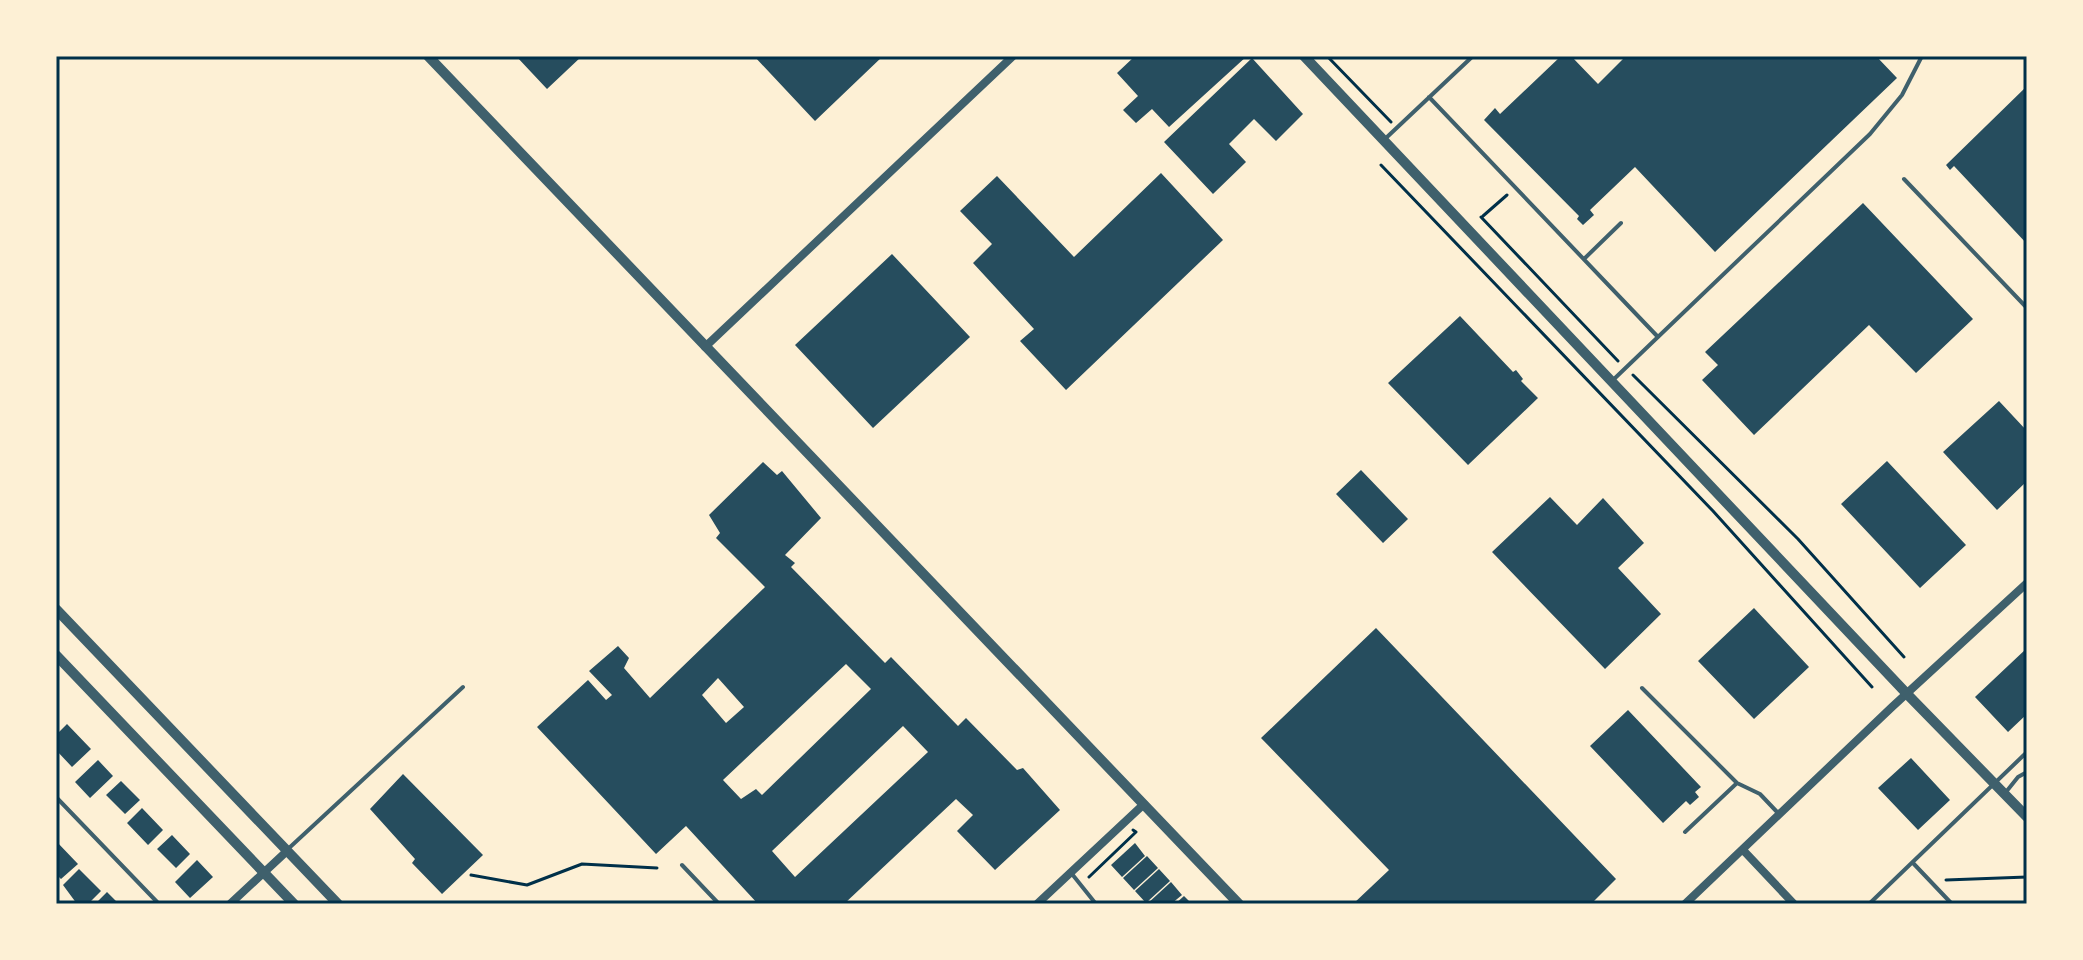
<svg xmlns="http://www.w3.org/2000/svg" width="2083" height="960" viewBox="0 0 2083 960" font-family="'Golos Text',sans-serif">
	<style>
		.building { fill: #264d5e; fill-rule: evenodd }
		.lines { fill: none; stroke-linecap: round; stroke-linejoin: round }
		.path { stroke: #003049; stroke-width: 3 }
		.service { stroke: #3f606c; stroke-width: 4 }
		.minor { stroke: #3f606c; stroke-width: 8 }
		.tertiary { stroke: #3f606c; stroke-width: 10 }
		.neatline { fill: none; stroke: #003049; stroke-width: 3 }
	</style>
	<rect width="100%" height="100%" fill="#fdf0d5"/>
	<!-- building -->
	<path class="building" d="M516,56H582L547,89Z
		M754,56H883L815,121Z
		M1135,56H1247L1169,127L1152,109L1136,123L1123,110L1138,96L1117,73Z
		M1561,56H1571L1598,84L1626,56H1876L1897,78L1715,252L1635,167L1590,210L1594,215L1583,225L1577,219L1579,216L1484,120L1495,108L1500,114Z
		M1252,58L1303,114L1276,141L1254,119L1229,144L1246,162L1213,194L1164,142Z
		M2027,86V244L1954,166L1950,170L1946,165Z
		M1161,173L1223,240L1066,390L1020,341L1034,329L973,263L992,244L960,211L997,176L1074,257Z
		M1863,203L1973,319L1916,373L1869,325L1754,435L1702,380L1718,365L1705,352Z
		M892,254L970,337L873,428L795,345Z
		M1460,316L1513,372L1516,370L1523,379L1521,381L1538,398L1468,465L1388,383Z
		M1999,401L2027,431V481L1997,510L1943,452Z
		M1887,461L1966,545L1920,588L1841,504Z
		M763,462L777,475L782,471L821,518L785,555L795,563L791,567L885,663L891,657L958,726L966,718L1017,770L1023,768L1060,810L995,870L957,831L973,815L956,799L844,904H758L686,826L656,854L537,727L588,680L606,700L612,695L589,671L618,646L629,658L624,668L650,698L765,587L716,538L720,533L709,515ZM846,664L871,689L762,795L756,789L741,799L723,780ZM718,678L744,707L726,723L702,695ZM903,726L928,752L795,877L772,851Z
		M1361,470L1408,519L1383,543L1336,494Z
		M1550,497L1577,525L1603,498L1644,543L1618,568L1661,614L1605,669L1492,552Z
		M1754,608L1809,667L1754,719L1698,661Z
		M1376,628L1616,879L1591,904H1353L1389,870L1261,738Z
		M2027,648V714L2008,732L1975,697Z
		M1628,710L1701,787L1695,792L1699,797L1690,805L1686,801L1663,823L1590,746Z
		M67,724L91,749L72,767L56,750V735Z
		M1911,758L1950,800L1918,830L1878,788Z
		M98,760L113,776L90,798L75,782Z
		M403,774L483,855L442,894L412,863L415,859L370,809Z
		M121,781L140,800L125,814L106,795Z
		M142,808L163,830L148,845L127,823Z
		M172,835L190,854L176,868L157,849Z
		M56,841L78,864L61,879L56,874Z
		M1135,843L1145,856L1122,877L1111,865Z
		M1147,856L1158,868L1134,890L1123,878Z
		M197,860L213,877L190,898L175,882Z
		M79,869L101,891L88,904H77L63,885Z
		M1159,869L1170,881L1146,903L1135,891Z
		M1171,882L1182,895L1171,904H1147Z
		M107,892L119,904H95Z
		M1184,896L1192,904H1175Z"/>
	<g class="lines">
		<!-- path -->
		<path class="path" d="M1327,56L1391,122
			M1381,165L1713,511L1872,687
			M1483,216L1507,195
			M1481,217L1618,361
			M1633,375L1798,539L1904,657
			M471,875L527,885L582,864L657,868
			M1089,877L1136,832L1133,830
			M1946,880L2027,877"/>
		<!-- service -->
		<path class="service" d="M1429,97L1658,337
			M1386,138L1473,56
			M1904,179L2027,308
			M1584,259L1621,223
			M1613,380L1870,134L1902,95L1922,56
			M1642,688L1737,783L1760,794L1778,813
			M2006,792L2018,777L2027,772
			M56,797L159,904
			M1685,832L1737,783
			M288,849L463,687
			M1913,863L1952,904
			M682,865L719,904
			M1072,874L1096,904
			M992,904H993
			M1869,904L2027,752"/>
		<!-- minor -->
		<path class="minor" d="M705,347L1013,56
			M1743,850L1794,904
			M230,904L287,851
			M1037,904L1144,804
			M1685,904L1892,707L2027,583"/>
		<!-- tertiary -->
		<path class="tertiary" d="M428,56L1239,904
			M1304,56L1908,695L2027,817
			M56,609L338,904
			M56,655L294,904"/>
	</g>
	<!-- border -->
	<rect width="2083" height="960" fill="none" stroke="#fdf0d5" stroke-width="116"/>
	<rect x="58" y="58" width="1967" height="844" class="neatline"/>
</svg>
